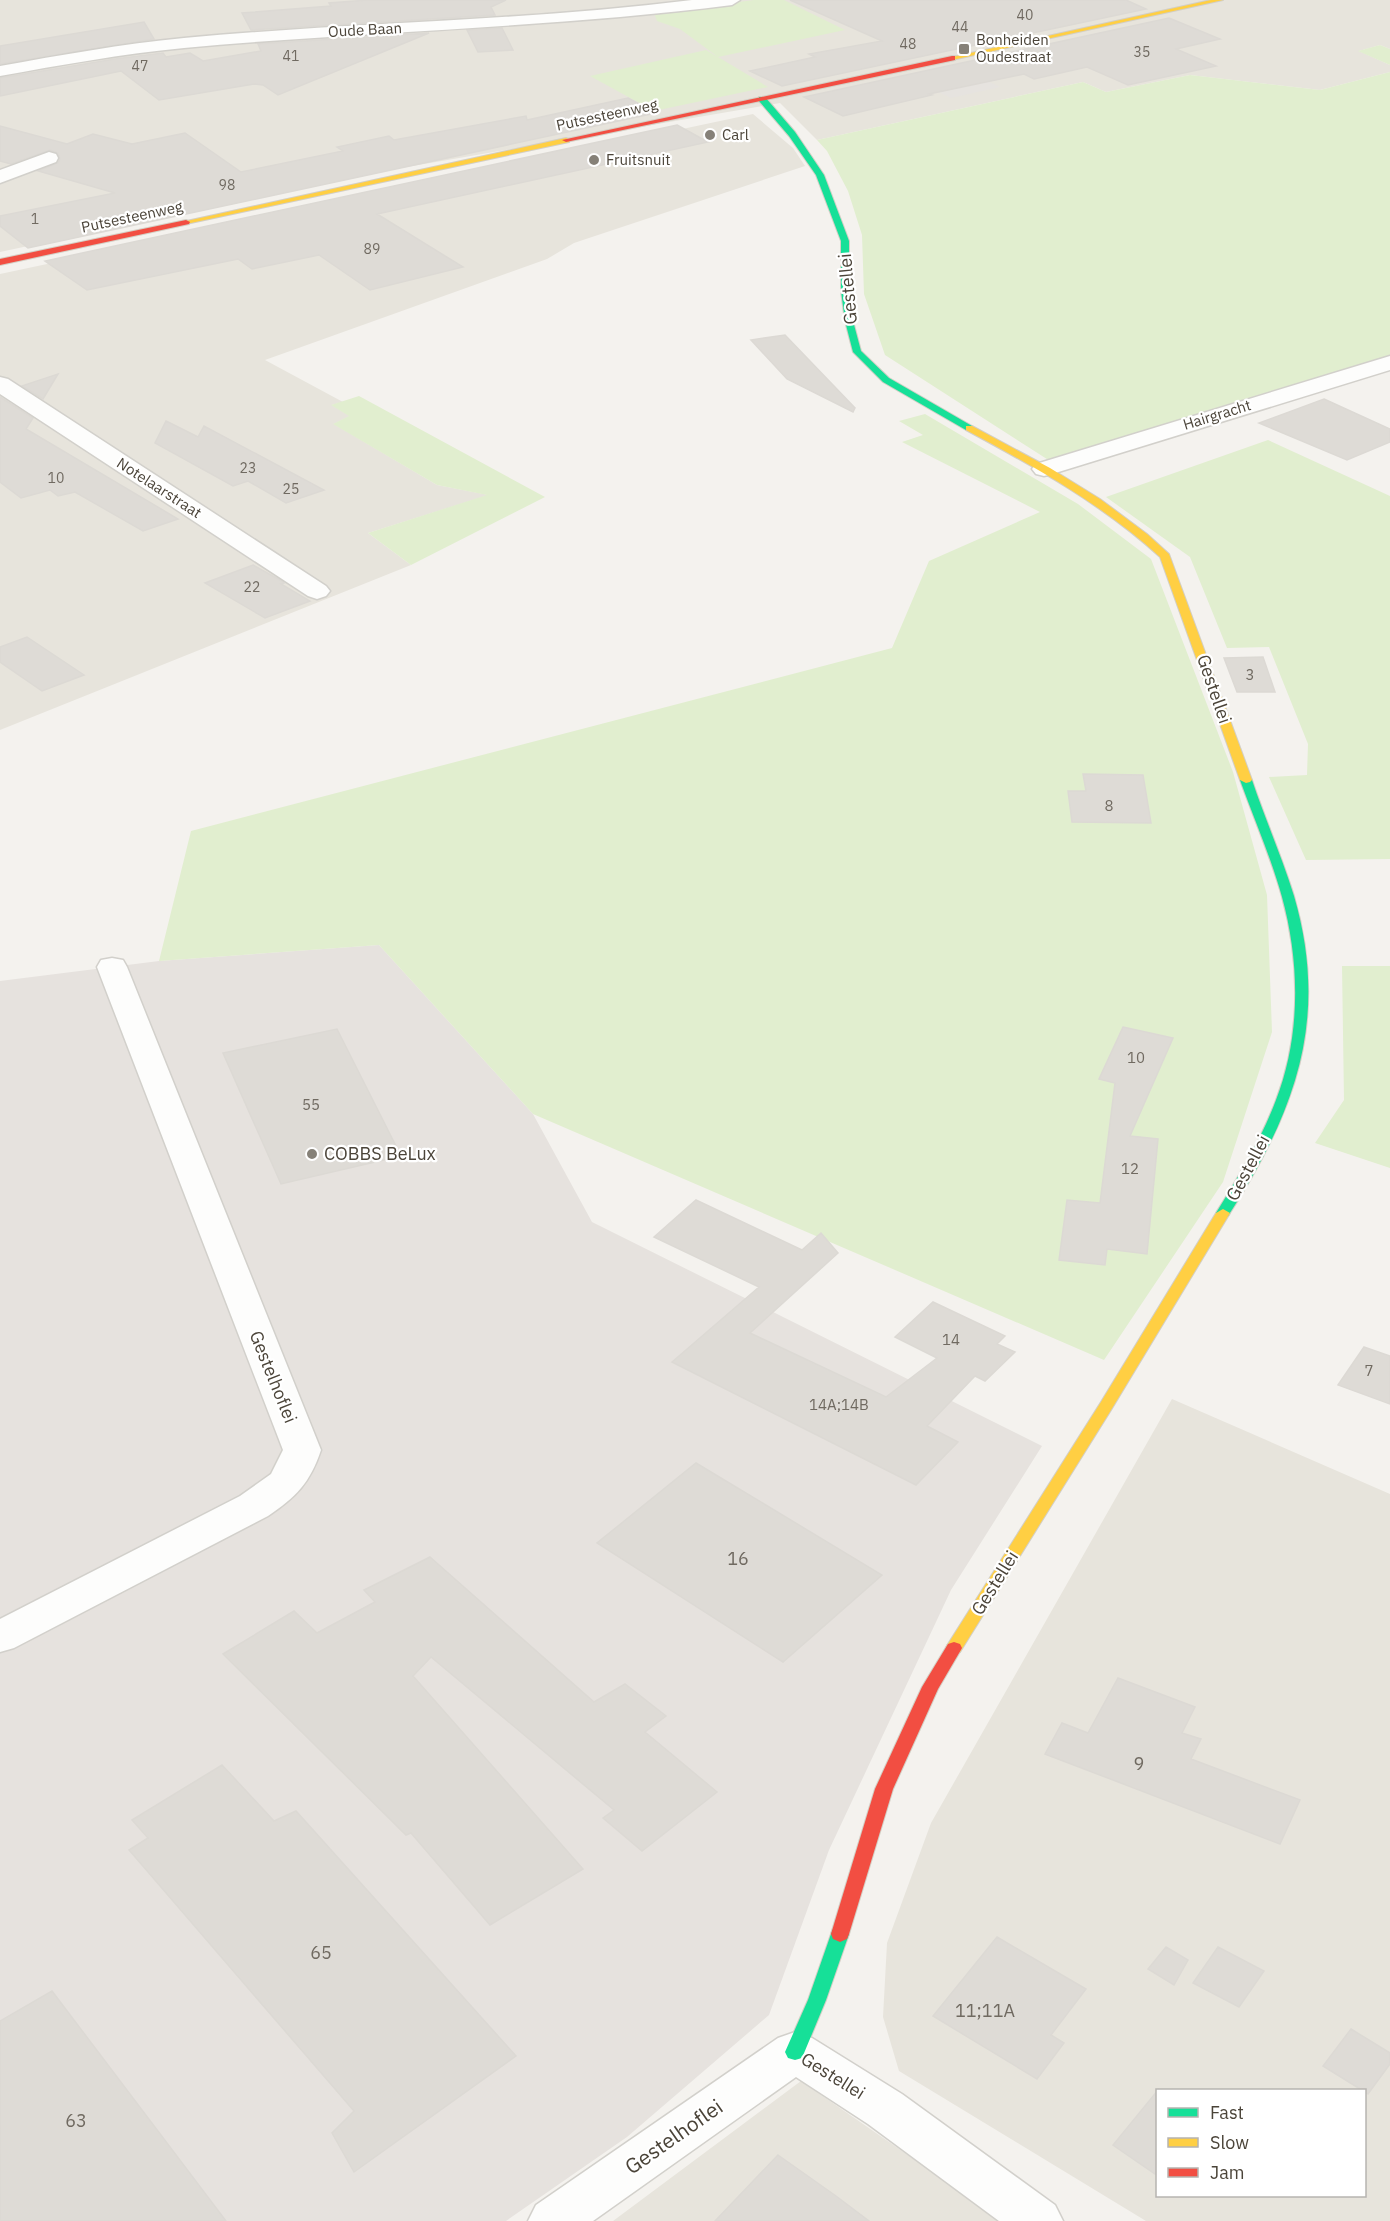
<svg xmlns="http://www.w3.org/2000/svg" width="1390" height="2221" viewBox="0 0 1390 2221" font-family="'IBM Plex Sans',sans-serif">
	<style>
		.residential { fill: #e7e4dc; fill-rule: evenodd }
		.industrial { fill: #e6e2de }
		.green { fill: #e1eecf }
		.parking { fill: #e6e3df }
		.building { fill: #dedbd6; stroke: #dcd9d4; stroke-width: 1.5 }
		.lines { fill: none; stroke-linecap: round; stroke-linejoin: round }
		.street-casing { stroke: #d2d0cb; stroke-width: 3 }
		.fast-casing { stroke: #d3cfc5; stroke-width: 2 }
		.slow-casing { stroke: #d3cfc5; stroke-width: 2 }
		.jam-casing { stroke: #d3cfc5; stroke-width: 2 }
		.street { fill: #fdfdfc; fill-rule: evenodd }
		.fast { fill: #16e098; fill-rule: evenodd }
		.slow { fill: #ffcf43; fill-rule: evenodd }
		.jam { fill: #f24e42; fill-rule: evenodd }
		.poi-dot { fill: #868178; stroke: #fff; stroke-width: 2 }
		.labels { text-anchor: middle; stroke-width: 4.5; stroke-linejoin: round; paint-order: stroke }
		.far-number-label { font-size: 14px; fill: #706a61 }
		.far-street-label { font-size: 15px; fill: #4b4439; stroke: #fff }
		.far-poi-label { font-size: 15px; fill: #4b4439; stroke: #fff; text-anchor: start }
		.number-label { font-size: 15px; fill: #706a61 }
		.street-label { font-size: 18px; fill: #4b4439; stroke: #fff }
		.poi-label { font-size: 18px; fill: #4b4439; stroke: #fff; text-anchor: start }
		.near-number-label { font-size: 18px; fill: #706a61 }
		.near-street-label { font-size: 21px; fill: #4b4439; stroke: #fff }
	</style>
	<rect width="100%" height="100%" fill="#f4f2ee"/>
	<!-- residential -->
	<path class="residential" d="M0,0H1390V49L1380,45L1359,51L1390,65V72L1320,90L1190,75L1106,92L1083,82L817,140L780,103L360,175L0,252Z
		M753,114L793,148L805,166L574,243L547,259L265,360L343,402L332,405L350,416L334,424L437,485L489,495L368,533L411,565L0,730V274Z
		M1172,1399L1390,1494V2221H1146L899,2071L883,2017L887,1943L931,1823ZM1158,2090H1364V2196H1158Z
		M801,2081L1003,2221H613Z"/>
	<!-- industrial -->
	<path class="industrial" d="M379,945L533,1114L592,1222L1042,1446L951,1590L829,1850L769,2015L627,2137L506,2221H0V981L159,961Z"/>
	<!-- green -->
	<path class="green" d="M754,0H784L845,30L718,57L768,87L654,111L590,76L706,50L718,57L680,29L657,21L654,13Z
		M1380,45L1390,49V65L1358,51Z
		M1390,72V361L1050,461L885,355L864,294L862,235L848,191L827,151L817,140L1083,82L1106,92L1190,75L1320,90Z
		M359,396L545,497L411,565L368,533L487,495L437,485L333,424L349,416L331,405Z
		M925,414L1078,504L1151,559L1233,772L1267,895L1272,1032L1223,1182L1104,1360L533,1114L379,945L159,961L191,831L892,648L929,561L1040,512L902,442L923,435L899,421Z
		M1268,440L1390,496V859L1306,860L1269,777L1307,775L1308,744L1269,647L1227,648L1190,557L1106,497Z
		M1342,966H1390V1168L1315,1143L1344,1100Z"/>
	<!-- parking -->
	<path class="parking" d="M957,66L1000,87L951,98L907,78Z"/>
	<!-- building -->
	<path class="building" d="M368,0H506L491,7L495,15L251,30L242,13L331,6L329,3Z
		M790,0H1126L1146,9L782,86L750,71L815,57L809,54L882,41Z
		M1169,18L1220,39L1176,49L1216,66L1128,85L1087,67L1034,79L1024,74L929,94L932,95L843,116L804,97Z
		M144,22L154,39L0,64V46Z
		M502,28L513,50L478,52L467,30Z
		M429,33L278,95L263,85L254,84L159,100L121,71L0,96V78L115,59L163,53L166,57L190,53L203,61L261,51L258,44Z
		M628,98L656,113L28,248L0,226V216L115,193L38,171L58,163L60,159L58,153L50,150L11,164L0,161V126L67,144L93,134L132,144L185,133L241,172L343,151L337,147L389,136L394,140L526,116L527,120Z
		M677,125L708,142L377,214L463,267L370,290L319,255L252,269L238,259L87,290L45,261Z
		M785,335L855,408L853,412L787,379L751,340Z
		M58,374L43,399L22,386Z
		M0,397L33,418L26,429L178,519L143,531L75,492L58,496L50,490L21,498L0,482Z
		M1324,399L1390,429V442L1347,460L1259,423Z
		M166,421L198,437L204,426L324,490L286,503L248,481L233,486L155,443Z
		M253,565L280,580L284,583L281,584L310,601L265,618L205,583Z
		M27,637L84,675L42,691L0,662V647Z
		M1263,657L1275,692H1237L1224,658Z
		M1083,774L1143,775L1151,823L1072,822L1068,791H1086Z
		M1123,1027L1173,1038L1130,1136L1158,1139L1147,1254L1107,1249L1105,1265L1059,1260L1067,1200L1100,1203L1115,1083L1099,1079Z
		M337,1029L401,1156L281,1184L223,1053Z
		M696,1200L802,1250L821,1233L838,1253L750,1333L886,1397L937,1358L895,1337L933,1302L1005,1336L997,1344L1015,1352L985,1381L975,1376L927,1426L958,1442L916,1485L672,1362L759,1287L654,1237Z
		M1364,1347L1390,1356V1404L1338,1385Z
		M696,1463L882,1575L783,1662L597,1543Z
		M430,1557L594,1702L625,1684L666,1716L645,1732L717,1792L642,1851L603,1818L614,1810L431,1657L413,1676L583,1869L490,1925L411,1833L406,1835L223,1654L294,1611L317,1633L375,1602L364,1590Z
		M1118,1678L1195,1707L1182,1733L1201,1739L1191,1759L1300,1800L1280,1844L1045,1754L1062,1723L1088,1733Z
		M222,1765L274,1821L296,1811L516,2056L354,2172L332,2133L354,2111L129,1850L148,1838L132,1820Z
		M997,1937L1086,1989L1051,2035L1064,2043L1037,2079L933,2016Z
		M1166,1947L1188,1960L1174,1985L1148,1969Z
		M1218,1947L1264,1971L1239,2007L1193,1983Z
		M52,1991L226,2221H0V2021Z
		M1351,2029L1390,2053V2064L1368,2094L1323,2066Z
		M1158,2090V2176L1113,2145Z
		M778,2155L836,2196L869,2221H715Z"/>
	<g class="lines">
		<defs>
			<path id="street" d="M692,0H740L732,5C550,28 367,31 184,48C122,54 61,65 0,76V66C61,55 122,44 184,38C353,22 524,21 692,0Z
				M49,152L56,154L58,158L56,162L0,183V170Z
				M1390,356V370L1052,474L1044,476L1036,474L1032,469L1036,464Z
				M0,377L8,379L326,586L330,591L326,596L317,599L308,596L0,394Z
				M112,958L123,960L127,967L321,1450C310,1483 296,1497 268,1516L14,1648L0,1652V1619L240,1496L271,1474L283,1450L97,967L101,960Z
				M795,2032L812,2038L902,2094L1055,2205L1063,2221H999L868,2124L796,2077L593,2221H528L536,2205L778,2038Z"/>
			<path id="fast" d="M759,97H765L795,132L824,175L849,241V291L853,321L861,351L889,378L972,426V430H966L883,382L853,352L845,321L841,291V241L816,175L789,136L759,101Z
				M1246,777L1252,780C1265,819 1282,857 1294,896C1330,1019 1295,1113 1228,1216L1223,1217L1216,1213C1238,1177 1261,1140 1276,1100C1301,1036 1300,962 1282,897C1271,857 1254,819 1240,780Z
				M840,1926L847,1929L849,1934L826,2000L802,2058L795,2060L788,2058L785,2052L808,2000L831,1934L833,1929Z"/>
			<path id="slow" d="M1211,0H1223L952,60L948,58Z
				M566,138L570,140L569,142L186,224L182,222Z
				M966,426H972L1050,468L1100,499L1147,534L1169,554L1252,780L1250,782L1246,783L1240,780L1160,557C1102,504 1035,467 966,430Z
				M1223,1209L1230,1213L1111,1410L960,1652L954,1654L948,1652L946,1648L948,1644L1101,1402L1216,1213Z"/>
			<path id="jam" d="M952,56H955V60L566,142L562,140Z
				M186,220L190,222L189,224L0,265V259Z
				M954,1642L960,1644L962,1648L938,1689L893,1789L849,1934L847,1939L840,1942L833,1939L831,1934L875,1789L922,1687L948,1644Z"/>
		</defs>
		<!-- street casing -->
		<use href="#street" class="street-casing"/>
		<!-- fast casing -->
		<use href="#fast" class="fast-casing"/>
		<!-- slow casing -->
		<use href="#slow" class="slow-casing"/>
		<!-- jam casing -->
		<use href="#jam" class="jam-casing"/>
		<!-- street -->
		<use href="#street" class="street"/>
		<!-- fast -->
		<use href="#fast" class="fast"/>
		<!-- slow -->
		<use href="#slow" class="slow"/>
		<!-- jam -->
		<use href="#jam" class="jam"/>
	</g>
	<!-- markers -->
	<g class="poi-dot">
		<rect x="958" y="43" width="12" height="12" rx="3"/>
		<circle cx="710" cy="135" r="6"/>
		<circle cx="594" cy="160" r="6"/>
		<circle cx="312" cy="1154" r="6"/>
	</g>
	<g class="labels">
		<!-- far-number labels -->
		<g class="far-number-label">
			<text x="1025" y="20">40</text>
			<text x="960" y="32">44</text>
			<text x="908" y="49">48</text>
			<text x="1142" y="57">35</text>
			<text x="291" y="61">41</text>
			<text x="140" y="71">47</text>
			<text x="227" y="190">98</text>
			<text x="35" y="224">1</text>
			<text x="372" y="254">89</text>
			<text x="248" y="473">23</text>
			<text x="56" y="483">10</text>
			<text x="291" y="494">25</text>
			<text x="252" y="592">22</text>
		</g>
		<!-- far-street labels -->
		<g class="far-street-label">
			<text transform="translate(365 30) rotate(-3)" y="5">Oude Baan</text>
			<text transform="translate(607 115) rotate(-12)" y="5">Putsesteenweg</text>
			<text transform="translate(132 217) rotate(-12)" y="5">Putsesteenweg</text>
			<text transform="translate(1217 415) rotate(-17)" y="5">Hairgracht</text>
			<text transform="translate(159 488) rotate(33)" y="5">Notelaarstraat</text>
		</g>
		<!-- far-poi labels -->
		<g class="far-poi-label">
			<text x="976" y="45">Bonheiden<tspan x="976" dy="17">Oudestraat</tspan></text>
			<text x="722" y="140">Carl</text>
			<text x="606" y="165">Fruitsnuit</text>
		</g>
		<!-- number labels -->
		<g class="number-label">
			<text x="1250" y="680">3</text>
			<text x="1109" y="811">8</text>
			<text x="1136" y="1063">10</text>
			<text x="311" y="1110">55</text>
			<text x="1130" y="1174">12</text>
			<text x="951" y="1345">14</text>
			<text x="1369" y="1376">7</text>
			<text x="839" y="1410">14A;14B</text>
		</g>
		<!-- street labels -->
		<g class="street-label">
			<text transform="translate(848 289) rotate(-95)" y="6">Gestellei</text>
			<text transform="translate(1214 689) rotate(71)" y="6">Gestellei</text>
			<text transform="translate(1248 1168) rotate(-62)" y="6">Gestellei</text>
			<text transform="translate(273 1377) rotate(68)" y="6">Gestelhoflei</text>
			<text transform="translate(995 1583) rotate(-58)" y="6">Gestellei</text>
			<text transform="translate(833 2076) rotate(32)" y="6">Gestellei</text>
		</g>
		<!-- poi labels -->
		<g class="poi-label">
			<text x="324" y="1160">COBBS BeLux</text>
		</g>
		<!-- near-number labels -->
		<g class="near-number-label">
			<text x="738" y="1565">16</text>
			<text x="1139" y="1770">9</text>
			<text x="321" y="1959">65</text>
			<text x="985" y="2017">11;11A</text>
			<text x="76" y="2127">63</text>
		</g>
		<!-- near-street labels -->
		<g class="near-street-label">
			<text transform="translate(674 2137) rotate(-35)" y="7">Gestelhoflei</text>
		</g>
	</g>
	<!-- legend -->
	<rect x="1156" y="2089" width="210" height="108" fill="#ffffff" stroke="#b7b4b0" stroke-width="1.5"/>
	<rect x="1168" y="2108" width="30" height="9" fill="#16e098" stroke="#b7b4b0" stroke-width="1.5"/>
	<text x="1210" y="2119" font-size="18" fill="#4b4439">Fast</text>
	<rect x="1168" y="2138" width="30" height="9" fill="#ffcf43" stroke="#b7b4b0" stroke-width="1.5"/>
	<text x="1210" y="2149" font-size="18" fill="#4b4439">Slow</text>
	<rect x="1168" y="2168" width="30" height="9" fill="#f24e42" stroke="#b7b4b0" stroke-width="1.5"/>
	<text x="1210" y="2179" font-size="18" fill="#4b4439">Jam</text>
</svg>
